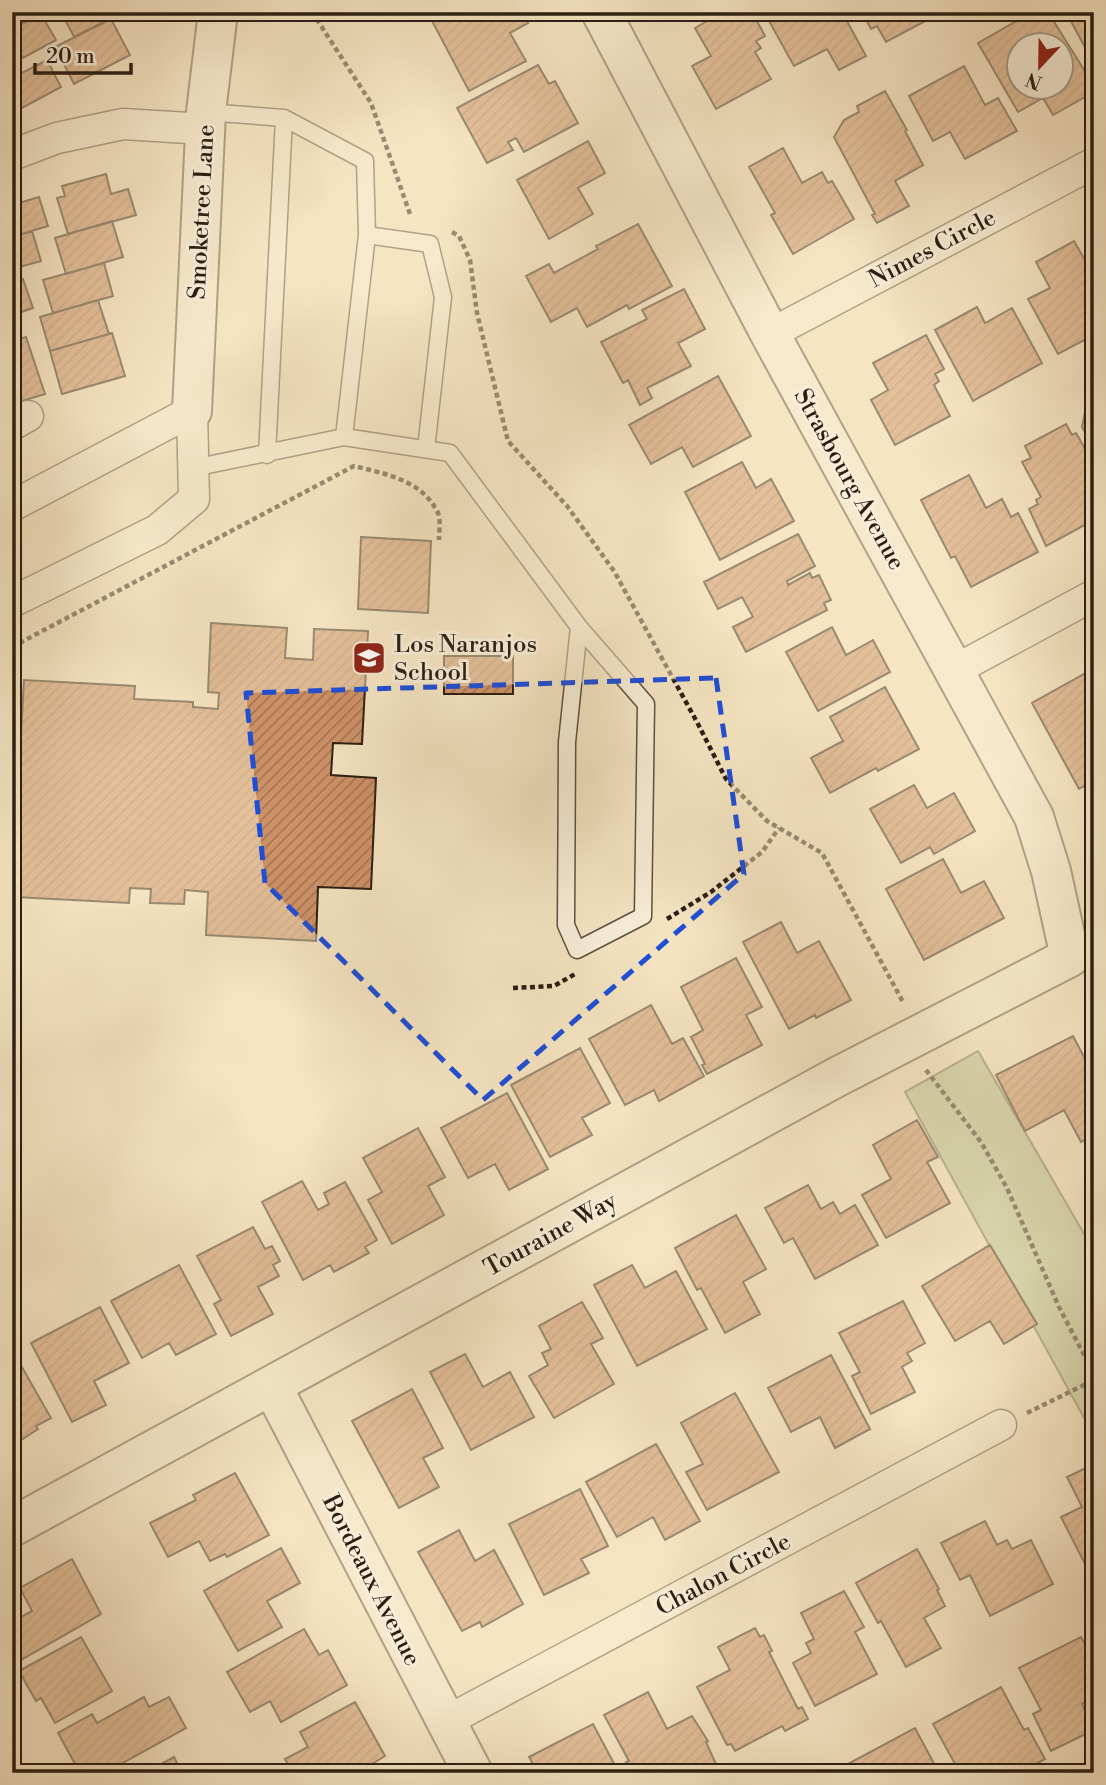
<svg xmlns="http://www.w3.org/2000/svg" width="1106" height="1785" viewBox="0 0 1106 1785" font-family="'Libre Bodoni',serif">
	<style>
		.park { fill: #b9c596; stroke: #727254; stroke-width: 2 }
		.building { fill: url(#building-hatch); stroke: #2a1e13; stroke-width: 2; fill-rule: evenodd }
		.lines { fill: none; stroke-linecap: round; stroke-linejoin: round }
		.service-casing { stroke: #5d503f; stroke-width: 19 }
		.minor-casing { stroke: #5d503f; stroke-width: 33 }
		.tertiary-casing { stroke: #5d503f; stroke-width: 42 }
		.path { stroke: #2a1e13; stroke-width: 4.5; stroke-dasharray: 5 3.5; stroke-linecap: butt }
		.service { stroke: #f8eed8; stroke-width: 16 }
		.minor { stroke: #f8eed8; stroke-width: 30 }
		.tertiary { stroke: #f8eed8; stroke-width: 38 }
		.marked { fill: none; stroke: #1d4ed8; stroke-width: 5; stroke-dasharray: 14 9; stroke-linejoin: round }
		.labels { text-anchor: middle; stroke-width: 6; stroke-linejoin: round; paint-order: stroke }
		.street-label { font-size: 24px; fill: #2a1e13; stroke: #f8eed8 }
		.poi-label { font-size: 24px; fill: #2a1e13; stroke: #f8eed8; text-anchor: start }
	</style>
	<defs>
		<pattern id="building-hatch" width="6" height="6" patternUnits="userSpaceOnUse" patternTransform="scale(1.75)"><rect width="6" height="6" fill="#cf9268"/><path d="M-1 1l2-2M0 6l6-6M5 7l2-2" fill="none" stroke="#a87754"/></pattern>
	</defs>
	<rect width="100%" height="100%" fill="#f5e5c3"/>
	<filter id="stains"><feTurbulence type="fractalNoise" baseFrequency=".00286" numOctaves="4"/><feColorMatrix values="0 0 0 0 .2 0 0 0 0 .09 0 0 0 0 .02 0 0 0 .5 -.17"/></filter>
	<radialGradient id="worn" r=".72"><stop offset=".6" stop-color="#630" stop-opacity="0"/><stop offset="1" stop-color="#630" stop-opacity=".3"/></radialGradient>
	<!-- park -->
	<path class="park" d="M978,1051L1094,1251V1436L905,1092Z"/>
	<!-- building -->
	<path class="building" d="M61,12H123L74,37Z
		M448,12H522L528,23L510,33L526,61L469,91L432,21Z
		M723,12H752L765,36L756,41L761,48L755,52L771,79L716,109L692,66L711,56L695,28Z
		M764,12H842L866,56L839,70L827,49L794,66Z
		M862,12H925L929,19L886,42L877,26L871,29Z
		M1032,12H1048L1094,86V92L1053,115L1043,98L1018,112L978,43ZM1018,46H1060V88H1018Z
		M1071,12H1094V64L1067,14Z
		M41,14L56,40L23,58L12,39V29Z
		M111,19L130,55L74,84L55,47Z
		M47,60L61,87L22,108L12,90V78Z
		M538,65L549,84L555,81L578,123L524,152L516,138L508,142L513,150L487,163L457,108Z
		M964,66L985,105L998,98L1017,131L965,159L950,132L933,141L909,96Z
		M885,91L907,130L905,131L923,165L895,181L909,206L877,223L872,215L875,214L834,137L844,120L859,112L857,106Z
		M588,141L605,173L578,188L593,214L549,239L517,180Z
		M783,148L802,183L822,172L828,183L832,181L854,219L793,254L771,215L775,213L749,167Z
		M106,174L111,194L128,189L136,215L68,234L57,198L65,196L62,186Z
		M39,197L48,226L12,237V205Z
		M112,221L123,257L66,274L55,238Z
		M638,224L672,286L629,309L627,305L587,327L577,308L551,322L526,276L549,264L554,273L598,249L596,246Z
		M32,231L41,261L12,269V237Z
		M1074,241L1094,276V281L1089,283L1094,291V335L1058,354L1028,299L1050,288L1036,262Z
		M104,263L113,296L53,313L43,280Z
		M23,279L33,308L12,315V282Z
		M684,289L705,329L678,343L691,366L647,388L652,398L640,405L628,380L623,383L601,342L647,319L642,310Z
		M98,300L109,334L50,351L40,317Z
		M977,307L985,323L1012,308L1042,363L973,401L935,330Z
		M112,333L125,376L62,394L50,351Z
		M926,335L944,369L935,374L939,381L934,385L950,416L895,445L871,400L888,390L873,363Z
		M26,337L45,394L12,404V341Z
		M718,376L751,436L693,467L682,447L651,464L629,425Z
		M1094,408V447L1082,427L1085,412Z
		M1066,424L1072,435L1076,433L1094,464V483L1085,487L1094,504V520L1046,546L1029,509L1038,504L1036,500L1041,497L1022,462L1031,458L1025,446Z
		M742,462L756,488L771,479L794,521L720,560L685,492Z
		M969,475L986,508L1002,499L1011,517L1018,513L1038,552L971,587L955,556L951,558L921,500Z
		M798,534L815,566L787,581L788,585L810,573L812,578L819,575L831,600L824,603L827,610L746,652L733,627L753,617L742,597L718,609L704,582Z
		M361,537L431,541L428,613L358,609Z
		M211,623L287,628L285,658L313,660L314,629L368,631L362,744L333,743L331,775L376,778L371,889L318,887L316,941L206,935L208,892L185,890L184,904L150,903L151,889L130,888L129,903L16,897L19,847H12V735H21L24,680L135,686L134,699L193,702V707L218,709L219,693L208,692Z
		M832,627L846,655L873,640L890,672L818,711L786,652Z
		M444,656H513V694H444Z
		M1093,669L1094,781L1079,789L1032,703Z
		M885,687L919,749L878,771L876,768L830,793L811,758L843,741L830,717Z
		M914,785L927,808L954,793L975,831L934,854L930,847L901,863L870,809Z
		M943,859L961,893L984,881L1004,918L924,960L886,889Z
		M781,922L797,953L819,941L851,1000L816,1018L815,1015L789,1029L743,942Z
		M736,958L762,1007L746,1015L762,1045L707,1074L702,1065L705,1064L691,1037L703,1030L681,987Z
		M651,1005L672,1044L683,1038L704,1076L659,1101L654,1090L625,1105L589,1039Z
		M1073,1036L1094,1076V1135L1081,1142L1064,1110L1025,1131L996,1075Z
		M580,1048L610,1103L582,1118L592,1135L550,1157L511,1085Z
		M507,1093L548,1169L509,1190L495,1164L468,1178L441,1128Z
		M917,1120L938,1157L927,1162L950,1203L886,1238L862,1195L891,1179L873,1145Z
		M418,1128L445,1177L428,1186L444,1215L392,1244L368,1200L382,1192L363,1158Z
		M302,1181L318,1210L329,1204L324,1193L345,1182L377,1240L365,1247L369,1253L334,1272L330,1265L303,1280L262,1202Z
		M808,1185L821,1209L833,1202L840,1214L855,1205L878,1245L815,1279L793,1238L784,1243L765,1208Z
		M736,1215L766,1269L743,1282L760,1314L725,1333L701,1288L697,1290L675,1248Z
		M253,1227L265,1249L272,1246L280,1261L273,1265L279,1276L258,1287L273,1314L231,1336L214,1304L221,1300L197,1256Z
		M990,1245L1037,1324L1004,1344L990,1321L955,1341L922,1286Z
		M179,1265L216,1334L176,1355L169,1343L142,1358L111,1301Z
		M632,1265L645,1288L676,1271L707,1329L637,1366L594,1285Z
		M903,1301L925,1343L907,1353L912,1361L902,1367L915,1392L871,1414L852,1376L860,1372L839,1333Z
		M582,1302L603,1338L591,1344L614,1384L554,1418L529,1376L548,1365L542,1353L551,1349L539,1326Z
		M100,1307L129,1363L94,1381L106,1405L72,1422L31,1343Z
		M465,1354L483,1387L510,1372L534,1417L471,1450L430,1372Z
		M831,1355L870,1429L835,1448L820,1417L791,1432L768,1388Z
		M19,1362L51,1418L36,1426L38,1429L12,1446V1365Z
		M412,1389L443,1448L423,1458L439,1487L399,1508L352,1421Z
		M735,1393L779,1472L707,1510L686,1472L703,1464L681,1423Z
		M656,1444L700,1521L665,1540L653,1517L617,1537L586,1482Z
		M1094,1464V1562L1086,1566L1061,1517L1082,1507L1067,1477Z
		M235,1473L269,1535L227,1557L225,1554L210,1561L199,1541L168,1557L150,1523L196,1500L193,1495Z
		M580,1489L608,1546L581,1559L589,1573L544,1595L509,1524Z
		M985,1521L997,1545L1007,1540L1012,1549L1031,1540L1053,1584L990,1616L970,1575L960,1580L941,1543Z
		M459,1530L475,1561L494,1550L523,1604L482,1627L480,1622L462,1631L418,1552Z
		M281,1548L300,1583L267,1601L282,1627L238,1651L204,1591Z
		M917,1549L939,1589L937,1590L945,1606L924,1618L941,1648L906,1667L881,1621L878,1623L856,1583Z
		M72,1559L101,1614L19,1661L12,1648V1622L32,1611L20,1588Z
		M844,1591L864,1627L855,1632L877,1674L815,1706L793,1663L811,1653L806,1643L814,1639L801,1613Z
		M755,1628L760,1637L764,1635L772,1651L769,1652L798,1709L802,1707L808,1719L785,1731L782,1726L735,1751L731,1744L727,1745L697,1687L730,1670L718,1647Z
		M304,1629L319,1655L328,1650L347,1685L281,1722L270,1701L250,1712L227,1672Z
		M81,1637L112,1691L55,1723L41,1698L36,1701L19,1671Z
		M1081,1637L1094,1661V1684L1086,1688L1091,1699L1082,1704L1094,1730L1051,1751L1033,1714L1041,1710L1019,1668Z
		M1001,1687L1024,1730L1028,1728L1045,1759L1019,1773H991L988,1766L976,1773H960L933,1724Z
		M648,1692L667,1729L692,1716L708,1741L706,1742L720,1773H635L633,1769L631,1770L626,1762L629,1761L604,1715Z
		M144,1697L149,1707L169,1697L186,1728L121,1764L125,1773H80L58,1733L92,1714L97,1723Z
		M355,1702L385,1756L357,1773H292L285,1759L308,1747L300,1732Z
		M593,1724L619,1773H538L529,1757Z
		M915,1728L939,1773H850L846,1765Z
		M174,1757L182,1773H145Z"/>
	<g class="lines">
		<defs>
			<path id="service" d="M367,235L430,244L443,297L426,449
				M344,437L450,453L579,627L646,704L643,916L577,950L566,925L567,742L579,627
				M267,455L284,118
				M193,468L344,437L367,235L365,161L284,118L206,112"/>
			<path id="minor" d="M12,155L57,138L123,124L205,129
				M770,334L1094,163
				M12,425L28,416
				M12,506L192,411L194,499L157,530L12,602
				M955,670L1094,595
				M445,1722L1001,1425"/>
			<path id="tertiary" d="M192,411L206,112L218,12
				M272,1386L473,1773
				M12,1527L835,1078L1070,957L1051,871L1034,817L770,334L601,12"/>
		</defs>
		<!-- service casing -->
		<use href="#service" class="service-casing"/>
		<!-- minor casing -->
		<use href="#minor" class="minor-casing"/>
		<!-- tertiary casing -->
		<use href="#tertiary" class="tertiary-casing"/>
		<!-- path -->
		<path class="path" d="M312,12L371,103L410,214L412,215
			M452,232L459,236L470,260L477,313L508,441L567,506L614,571L698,724L726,779L767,821L822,853L903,1002L905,1001
			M12,647L354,466C386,474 422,480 438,513C441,520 439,532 439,540
			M667,919L711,892L762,852L779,828
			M513,988L554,986L575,974
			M926,1070L981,1142L1007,1188L1059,1307L1094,1374
			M1027,1413L1094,1380"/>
		<!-- service -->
		<use href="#service" class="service"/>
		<!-- minor -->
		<use href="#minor" class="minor"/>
		<!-- tertiary -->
		<use href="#tertiary" class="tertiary"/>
	</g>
	<!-- marked area -->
	<path d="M0 0H1106V1785H0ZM716,678L744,874L483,1100L265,883L246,693Z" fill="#f5e5c3" fill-opacity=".55" fill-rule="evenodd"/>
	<path class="marked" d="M716,678L744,874L483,1100L265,883L246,693Z"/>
	<!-- icons -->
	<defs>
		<symbol id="school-square" viewBox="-11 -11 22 22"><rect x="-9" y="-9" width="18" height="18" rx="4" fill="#8f2418" stroke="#f8eed8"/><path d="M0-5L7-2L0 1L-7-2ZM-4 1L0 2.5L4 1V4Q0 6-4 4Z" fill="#fff"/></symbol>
	</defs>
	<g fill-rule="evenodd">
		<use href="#school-square" x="350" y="639" width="38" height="38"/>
	</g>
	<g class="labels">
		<!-- street labels -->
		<g class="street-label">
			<text transform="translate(201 212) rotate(-87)" y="8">Smoketree Lane</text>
			<text transform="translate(932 248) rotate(-28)" y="8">Nimes Circle</text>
			<text transform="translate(850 479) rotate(61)" y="8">Strasbourg Avenue</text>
			<text transform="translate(550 1234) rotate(-29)" y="8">Touraine Way</text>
			<text transform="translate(723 1574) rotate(-28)" y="8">Chalon Circle</text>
			<text transform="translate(372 1580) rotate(63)" y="8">Bordeaux Avenue</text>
		</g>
		<!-- poi labels -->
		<g class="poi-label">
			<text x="394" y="652">Los Naranjos<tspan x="394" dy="28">School</tspan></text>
		</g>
	</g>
	<!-- margin -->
	<rect width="1106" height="1785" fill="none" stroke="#f5e5c3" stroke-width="42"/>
	<rect x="14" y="14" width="1078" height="1757" fill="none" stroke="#2a1e13" stroke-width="3.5"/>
	<rect x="21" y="21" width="1064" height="1743" fill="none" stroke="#2a1e13" stroke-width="2"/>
	<!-- north arrow -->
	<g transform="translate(1040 66) rotate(202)"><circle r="33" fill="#f8eed8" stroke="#a69b89" stroke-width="2"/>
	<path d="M0-5L12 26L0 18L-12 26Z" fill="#8f2418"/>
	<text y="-10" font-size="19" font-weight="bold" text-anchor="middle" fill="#2a1e13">N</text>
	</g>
	<!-- scale -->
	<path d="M35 63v10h96v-10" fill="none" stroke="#2a1e13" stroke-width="3.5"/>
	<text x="46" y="63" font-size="21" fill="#2a1e13" stroke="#f8eed8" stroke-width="5" paint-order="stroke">20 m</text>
	<rect width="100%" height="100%" filter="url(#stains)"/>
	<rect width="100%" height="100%" fill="url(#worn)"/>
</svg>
